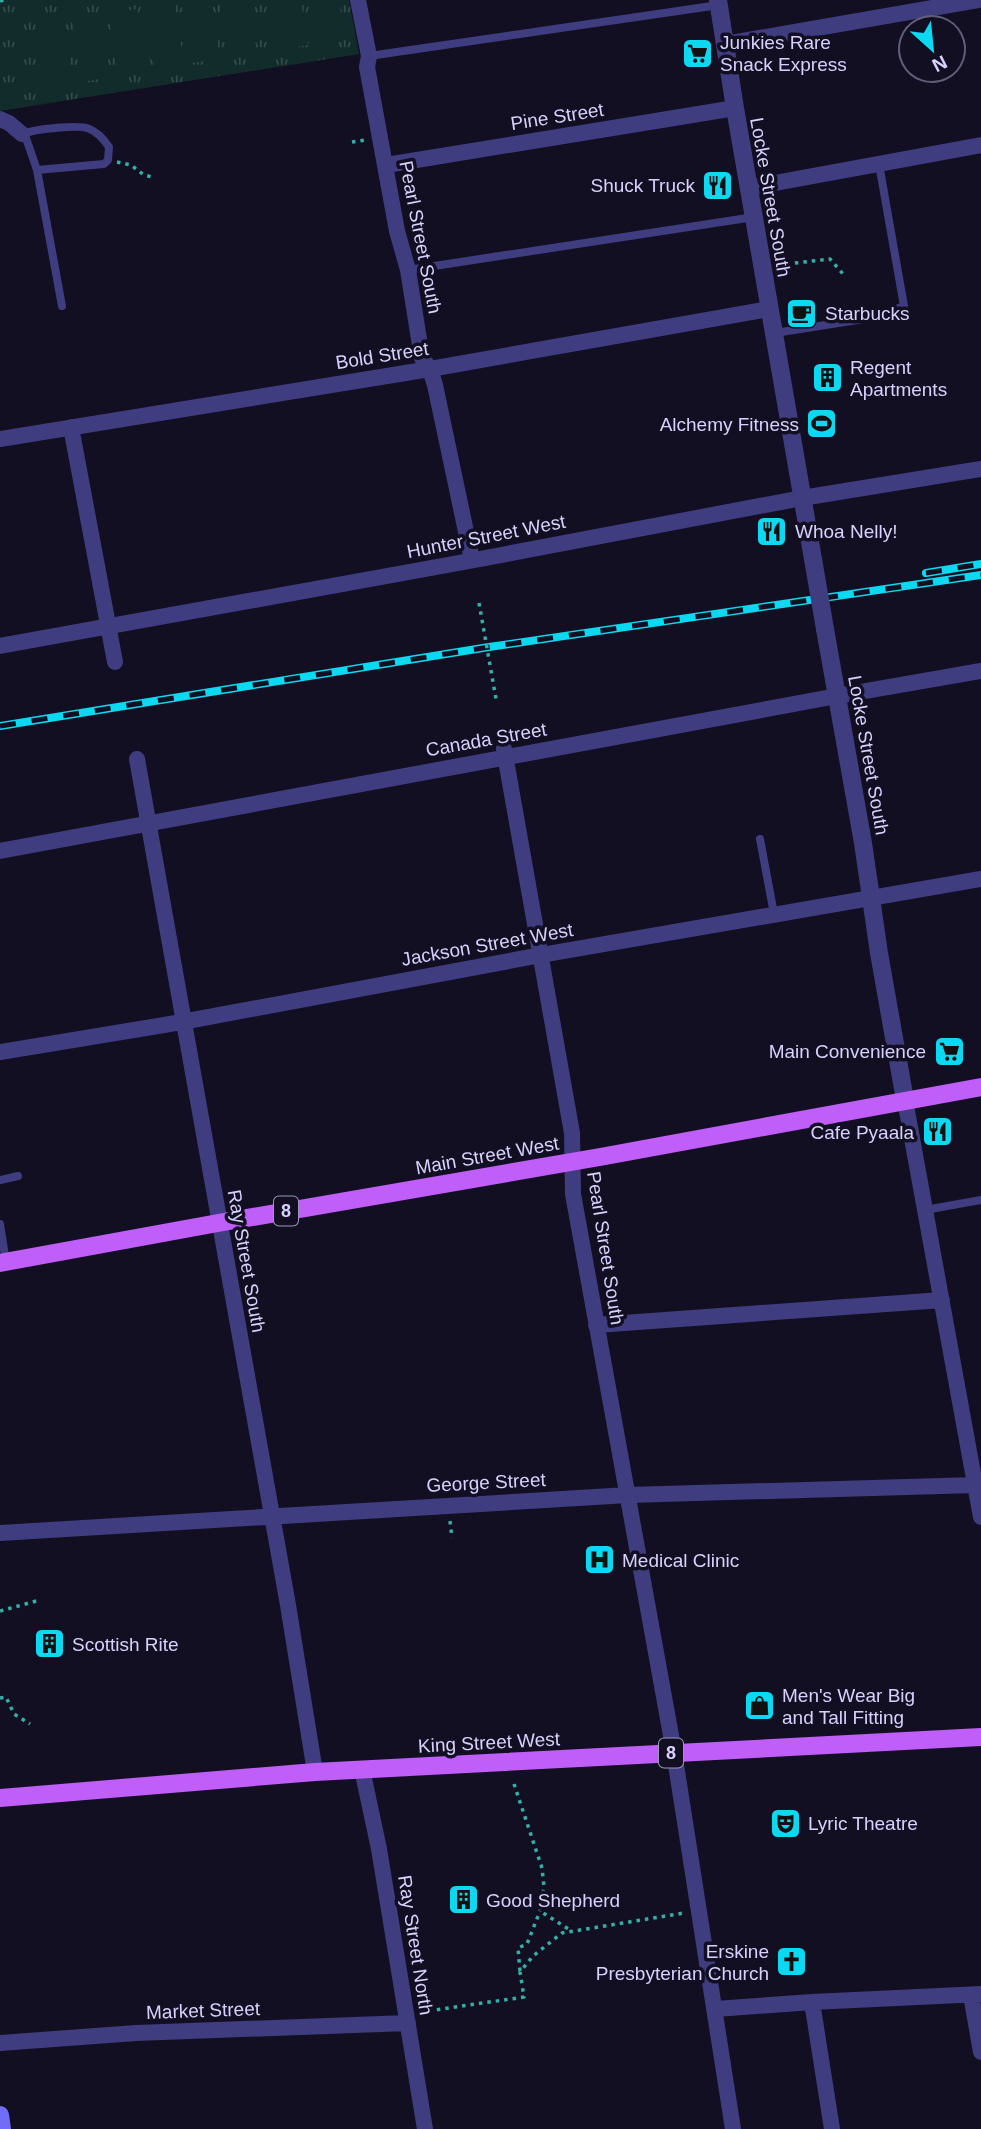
<svg xmlns="http://www.w3.org/2000/svg" width="981" height="2129" viewBox="0 0 981 2129" font-family="Arial,sans-serif">
	<style>
		.park { fill: url(#park-tufts) }
		.pitch { fill: #122c2b }
		.lines { fill: none; stroke-linecap: round; stroke-linejoin: round }
		.path { stroke: #34afa8; stroke-width: 3.5; stroke-dasharray: 3.5 5; stroke-linecap: butt }
		.service { stroke: #3f3c7f; stroke-width: 8 }
		.minor { stroke: #3f3c7f; stroke-width: 16 }
		.tertiary { stroke: #3f3c7f; stroke-width: 18 }
		.secondary { stroke: #716df9; stroke-width: 18 }
		.primary { stroke: #bf5ef8; stroke-width: 18 }
		.rail-casing { stroke: #0ad9f1; stroke-width: 8 }
		.rail { stroke: #120f22; stroke-width: 5; stroke-dasharray: 16; stroke-linecap: butt }
		.path-bridge { stroke: #34afa8; stroke-width: 3.5; stroke-dasharray: 3.5 5; stroke-linecap: butt }
		.tertiary-bridge { stroke: #3f3c7f; stroke-width: 18 }
		.labels { text-anchor: middle; stroke-width: 7; stroke-linejoin: round; paint-order: stroke }
		.shield { fill: #120f22; stroke: #9c98bb; stroke-width: 2 }
		.shield-label { font-size: 18px; font-weight: bold; fill: #d7d2fd }
		.poi-label { font-size: 19px; fill: #d7d2fd; stroke: #120f22; text-anchor: start }
		.street-label { font-size: 19px; fill: #d7d2fd; stroke: #120f22 }
	</style>
	<defs>
		<pattern id="park-tufts" width="24" height="20" patternUnits="userSpaceOnUse" patternTransform="scale(1.75)"><rect width="24" height="20" fill="#122c2b"/><path d="M3 7l-1-3M5 7V3M7 7l1-3M15 17l-1-3M17 17v-4M19 17l1-3" fill="none" stroke="#344a4b"/></pattern>
	</defs>
	<rect width="100%" height="100%" fill="#120f22"/>
	<!-- park -->
	<path class="park" d="M0,0H349L359,54L0,111Z"/>
	<!-- pitch -->
	<path class="pitch" d="M191,0H211L220,59L192,63L181,2Z
		M219,0H249L257,53L229,58Z
		M271,0H301L308,45L279,49Z
		M310,0H339L345,39L317,43Z
		M174,3L184,65L156,69L145,8Z
		M137,9L147,71L119,75L108,14Z
		M101,15L110,77L82,82L72,20Z
		M64,21L74,83L45,87L35,26Z"/>
	<g class="lines">
		<!-- path -->
		<path class="path" d="M0,1L4,0
			M352,142L365,140
			M117,162L131,165L144,175L152,177
			M778,265L830,259L844,275
			M450,1521L452,1538
			M0,1611L40,1600
			M0,1698L6,1697L14,1714L30,1724
			M514,1784L542,1868L544,1887L540,1911L570,1930
			M520,1971L518,1948L527,1944L540,1911
			M421,2007L428,2011L524,1997L520,1972L533,1956L562,1933L684,1913"/>
		<!-- service -->
		<path class="service" d="M369,56L719,5
			M37,170L104,164L108,160L109,147C93,123 81,126 55,128C43,129 33,130 22,134L26,138L37,170L62,306
			M408,270L754,217
			M775,333L870,318L904,306L879,164
			M760,839L774,914
			M0,1180L18,1176
			M925,1210L981,1200
			M0,1224L6,1262"/>
		<!-- minor -->
		<path class="minor" d="M358,0L369,56L367,67L397,231L408,270L422,358L430,369L435,385L472,560
			M725,44L978,0
			M0,119L9,123L22,134
			M386,165L735,108
			M748,188L981,145
			M71,427L115,662
			M0,439L430,369L769,309
			M0,646L464,562L802,498L981,469
			M504,749L572,1133L573,1194L674,1752L733,2129
			M137,759L288,1605L315,1772
			M0,851L837,696L981,671
			M0,1052L182,1022L541,955L981,879
			M905,1100L981,1517
			M596,1325L942,1300
			M0,1533L628,1495L975,1485
			M362,1769L379,1849L425,2129
			M971,1995L981,2052
			M812,2002L832,2129
			M715,2009L812,2002L981,1994
			M0,2043L136,2033L408,2023"/>
		<!-- tertiary -->
		<path class="tertiary" d="M718,0L735,108L813,559
			M825,629L863,843L879,953L905,1100"/>
		<!-- secondary -->
		<path class="secondary" d="M0,2115L2,2129"/>
		<!-- primary -->
		<path class="primary" d="M0,1263L218,1223L600,1157L981,1087
			M0,1798L315,1772L981,1737"/>
		<defs>
			<path id="rail" d="M926,573L981,564
				M0,726L489,647L981,575"/>
		</defs>
		<!-- rail casing -->
		<use href="#rail" class="rail-casing"/>
		<!-- rail -->
		<use href="#rail" class="rail"/>
		<!-- path-bridge -->
		<path class="path-bridge" d="M479,603L496,699"/>
		<!-- tertiary-bridge -->
		<path class="tertiary-bridge" d="M813,559L825,629"/>
	</g>
	<!-- icons -->
	<defs>
		<symbol id="supermarket-square" viewBox="-11 -11 22 22"><rect x="-9" y="-9" width="18" height="18" rx="4" fill="#0ad9f1" stroke="#120f22"/><path d="M-6-5.5h2.5l.6 2H6L4.5 2H-2.5L-4.4-4H-6ZM-1.5 3.2a1.3 1.3 0 1 0 .1 0ZM3 3.2a1.3 1.3 0 1 0 .1 0Z" fill="#111"/></symbol>
		<symbol id="restaurant-square" viewBox="-11 -11 22 22"><rect x="-9" y="-9" width="18" height="18" rx="4" fill="#0ad9f1" stroke="#120f22"/><path d="M-5-6h1v4h1v-4h1v4h1v-4h1v5L-1.5 .5V6h-2V.5L-5-1ZM5-6V6H3V1.5H1.5Q1.5-4 5-6Z" fill="#111"/></symbol>
		<symbol id="cafe-square" viewBox="-11 -11 22 22"><rect x="-9" y="-9" width="18" height="18" rx="4" fill="#0ad9f1" stroke="#120f22"/><path d="M-5.5-4.5H6V0H3Q3 3.5 0 3.5H-2.5Q-5.5 3.5-5.5 0ZM3-3.2v2h1.7v-2ZM-6 4.5H4V6H-6Z" fill="#111"/></symbol>
		<symbol id="building-square" viewBox="-11 -11 22 22"><rect x="-9" y="-9" width="18" height="18" rx="4" fill="#0ad9f1" stroke="#120f22"/><path d="M-4-6H4V6H1V3H-1V6H-4ZM-2.5-4.3h1.7v1.8h-1.7ZM.8-4.3h1.7v1.8H.8ZM-2.5-1h1.7V.8h-1.7ZM.8-1h1.7V.8H.8Z" fill="#111"/></symbol>
		<symbol id="stadium-square" viewBox="-11 -11 22 22"><rect x="-9" y="-9" width="18" height="18" rx="4" fill="#0ad9f1" stroke="#120f22"/><path d="M0-5a6.5 5 0 1 0 0 10a6.5 5 0 1 0 0-10ZM-3.5-1.8h7v3.6h-7Z" fill="#111"/></symbol>
		<symbol id="hospital-square" viewBox="-11 -11 22 22"><rect x="-9" y="-9" width="18" height="18" rx="4" fill="#0ad9f1" stroke="#120f22"/><path d="M-5-5h3v3.5h4V-5h3V5h-3V1.5h-4V5h-3Z" fill="#111"/></symbol>
		<symbol id="shop-square" viewBox="-11 -11 22 22"><rect x="-9" y="-9" width="18" height="18" rx="4" fill="#0ad9f1" stroke="#120f22"/><path d="M-5-2.5h2.3a2.7 3.5 0 0 1 5.4 0H5L5.5 6h-11ZM-1.5-2.5h3a1.5 2.3 0 0 0-3 0Z" fill="#111"/></symbol>
		<symbol id="theatre-square" viewBox="-11 -11 22 22"><rect x="-9" y="-9" width="18" height="18" rx="4" fill="#0ad9f1" stroke="#120f22"/><path d="M-5-5.5Q0-4 5-5.5V0Q5 5 0 6Q-5 5-5 0ZM-3.3-2.5H-1v1.5H-3.3ZM1-2.5H3.3v1.5H1ZM-2.8 1Q0 5.5 2.8 1Z" fill="#111"/></symbol>
		<symbol id="church-square" viewBox="-11 -11 22 22"><rect x="-9" y="-9" width="18" height="18" rx="4" fill="#0ad9f1" stroke="#120f22"/><path d="M-1.2-6h2.4v3.5h3.3v2.4h-3.3V6h-2.4V-.1h-3.3v-2.4h3.3Z" fill="#111"/></symbol>
	</defs>
	<g fill-rule="evenodd">
		<use href="#supermarket-square" x="680" y="36" width="35" height="35"/>
		<use href="#restaurant-square" x="700" y="168" width="35" height="35"/>
		<use href="#cafe-square" x="784" y="296" width="35" height="35"/>
		<use href="#building-square" x="810" y="360" width="35" height="35"/>
		<use href="#stadium-square" x="804" y="406" width="35" height="35"/>
		<use href="#restaurant-square" x="754" y="514" width="35" height="35"/>
		<use href="#supermarket-square" x="932" y="1034" width="35" height="35"/>
		<use href="#restaurant-square" x="920" y="1114" width="35" height="35"/>
		<use href="#hospital-square" x="582" y="1542" width="35" height="35"/>
		<use href="#building-square" x="32" y="1626" width="35" height="35"/>
		<use href="#shop-square" x="742" y="1688" width="35" height="35"/>
		<use href="#theatre-square" x="768" y="1806" width="35" height="35"/>
		<use href="#building-square" x="446" y="1882" width="35" height="35"/>
		<use href="#church-square" x="774" y="1944" width="35" height="35"/>
	</g>
	<g class="labels">
		<!-- shield labels -->
		<g class="shield">
			<rect x="274" y="1196.5" width="24" height="29" rx="5"/>
			<rect x="659" y="1738.5" width="24" height="29" rx="5"/>
		</g>
		<g class="shield-label">
			<text x="286" y="1217">8</text>
			<text x="671" y="1759">8</text>
		</g>
		<!-- poi labels -->
		<g class="poi-label">
			<text x="720" y="49">Junkies Rare<tspan x="720" dy="22">Snack Express</tspan></text>
			<text x="695" y="192" text-anchor="end">Shuck Truck</text>
			<text x="825" y="320">Starbucks</text>
			<text x="850" y="374">Regent<tspan x="850" dy="22">Apartments</tspan></text>
			<text x="799" y="431" text-anchor="end">Alchemy Fitness</text>
			<text x="795" y="538">Whoa Nelly!</text>
			<text x="926" y="1058" text-anchor="end">Main Convenience</text>
			<text x="914" y="1139" text-anchor="end">Cafe Pyaala</text>
			<text x="622" y="1567">Medical Clinic</text>
			<text x="72" y="1651">Scottish Rite</text>
			<text x="782" y="1702">Men's Wear Big<tspan x="782" dy="22">and Tall Fitting</tspan></text>
			<text x="808" y="1830">Lyric Theatre</text>
			<text x="486" y="1907">Good Shepherd</text>
			<text x="769" y="1958" text-anchor="end">Erskine<tspan x="769" dy="22">Presbyterian Church</tspan></text>
		</g>
		<!-- street labels -->
		<g class="street-label">
			<text transform="translate(557 116) rotate(-9)" y="7">Pine Street</text>
			<text transform="translate(771 197) rotate(80)" y="7">Locke Street South</text>
			<text transform="translate(421 237) rotate(79)" y="7">Pearl Street South</text>
			<text transform="translate(382 355) rotate(-9)" y="7">Bold Street</text>
			<text transform="translate(486 536) rotate(-11)" y="7">Hunter Street West</text>
			<text transform="translate(486 739) rotate(-10)" y="7">Canada Street</text>
			<text transform="translate(869 755) rotate(80)" y="7">Locke Street South</text>
			<text transform="translate(487 944) rotate(-10)" y="7">Jackson Street West</text>
			<text transform="translate(487 1155) rotate(-10)" y="7">Main Street West</text>
			<text transform="translate(606 1248) rotate(81)" y="7">Pearl Street South</text>
			<text transform="translate(247 1261) rotate(80)" y="7">Ray Street South</text>
			<text transform="translate(486 1482) rotate(-3)" y="7">George Street</text>
			<text transform="translate(489 1742) rotate(-3)" y="7">King Street West</text>
			<text transform="translate(416 1945) rotate(81)" y="7">Ray Street North</text>
			<text transform="translate(203 2010) rotate(-2)" y="7">Market Street</text>
		</g>
	</g>
	<!-- north arrow -->
	<g transform="translate(932 49) rotate(153)"><circle r="33" fill="#120f22" stroke="#615d7a" stroke-width="2"/>
	<path d="M0-5L12 26L0 18L-12 26Z" fill="#0ad9f1"/>
	<text y="-10" font-size="19" font-weight="bold" text-anchor="middle" fill="#d7d2fd">N</text>
	</g>
</svg>
